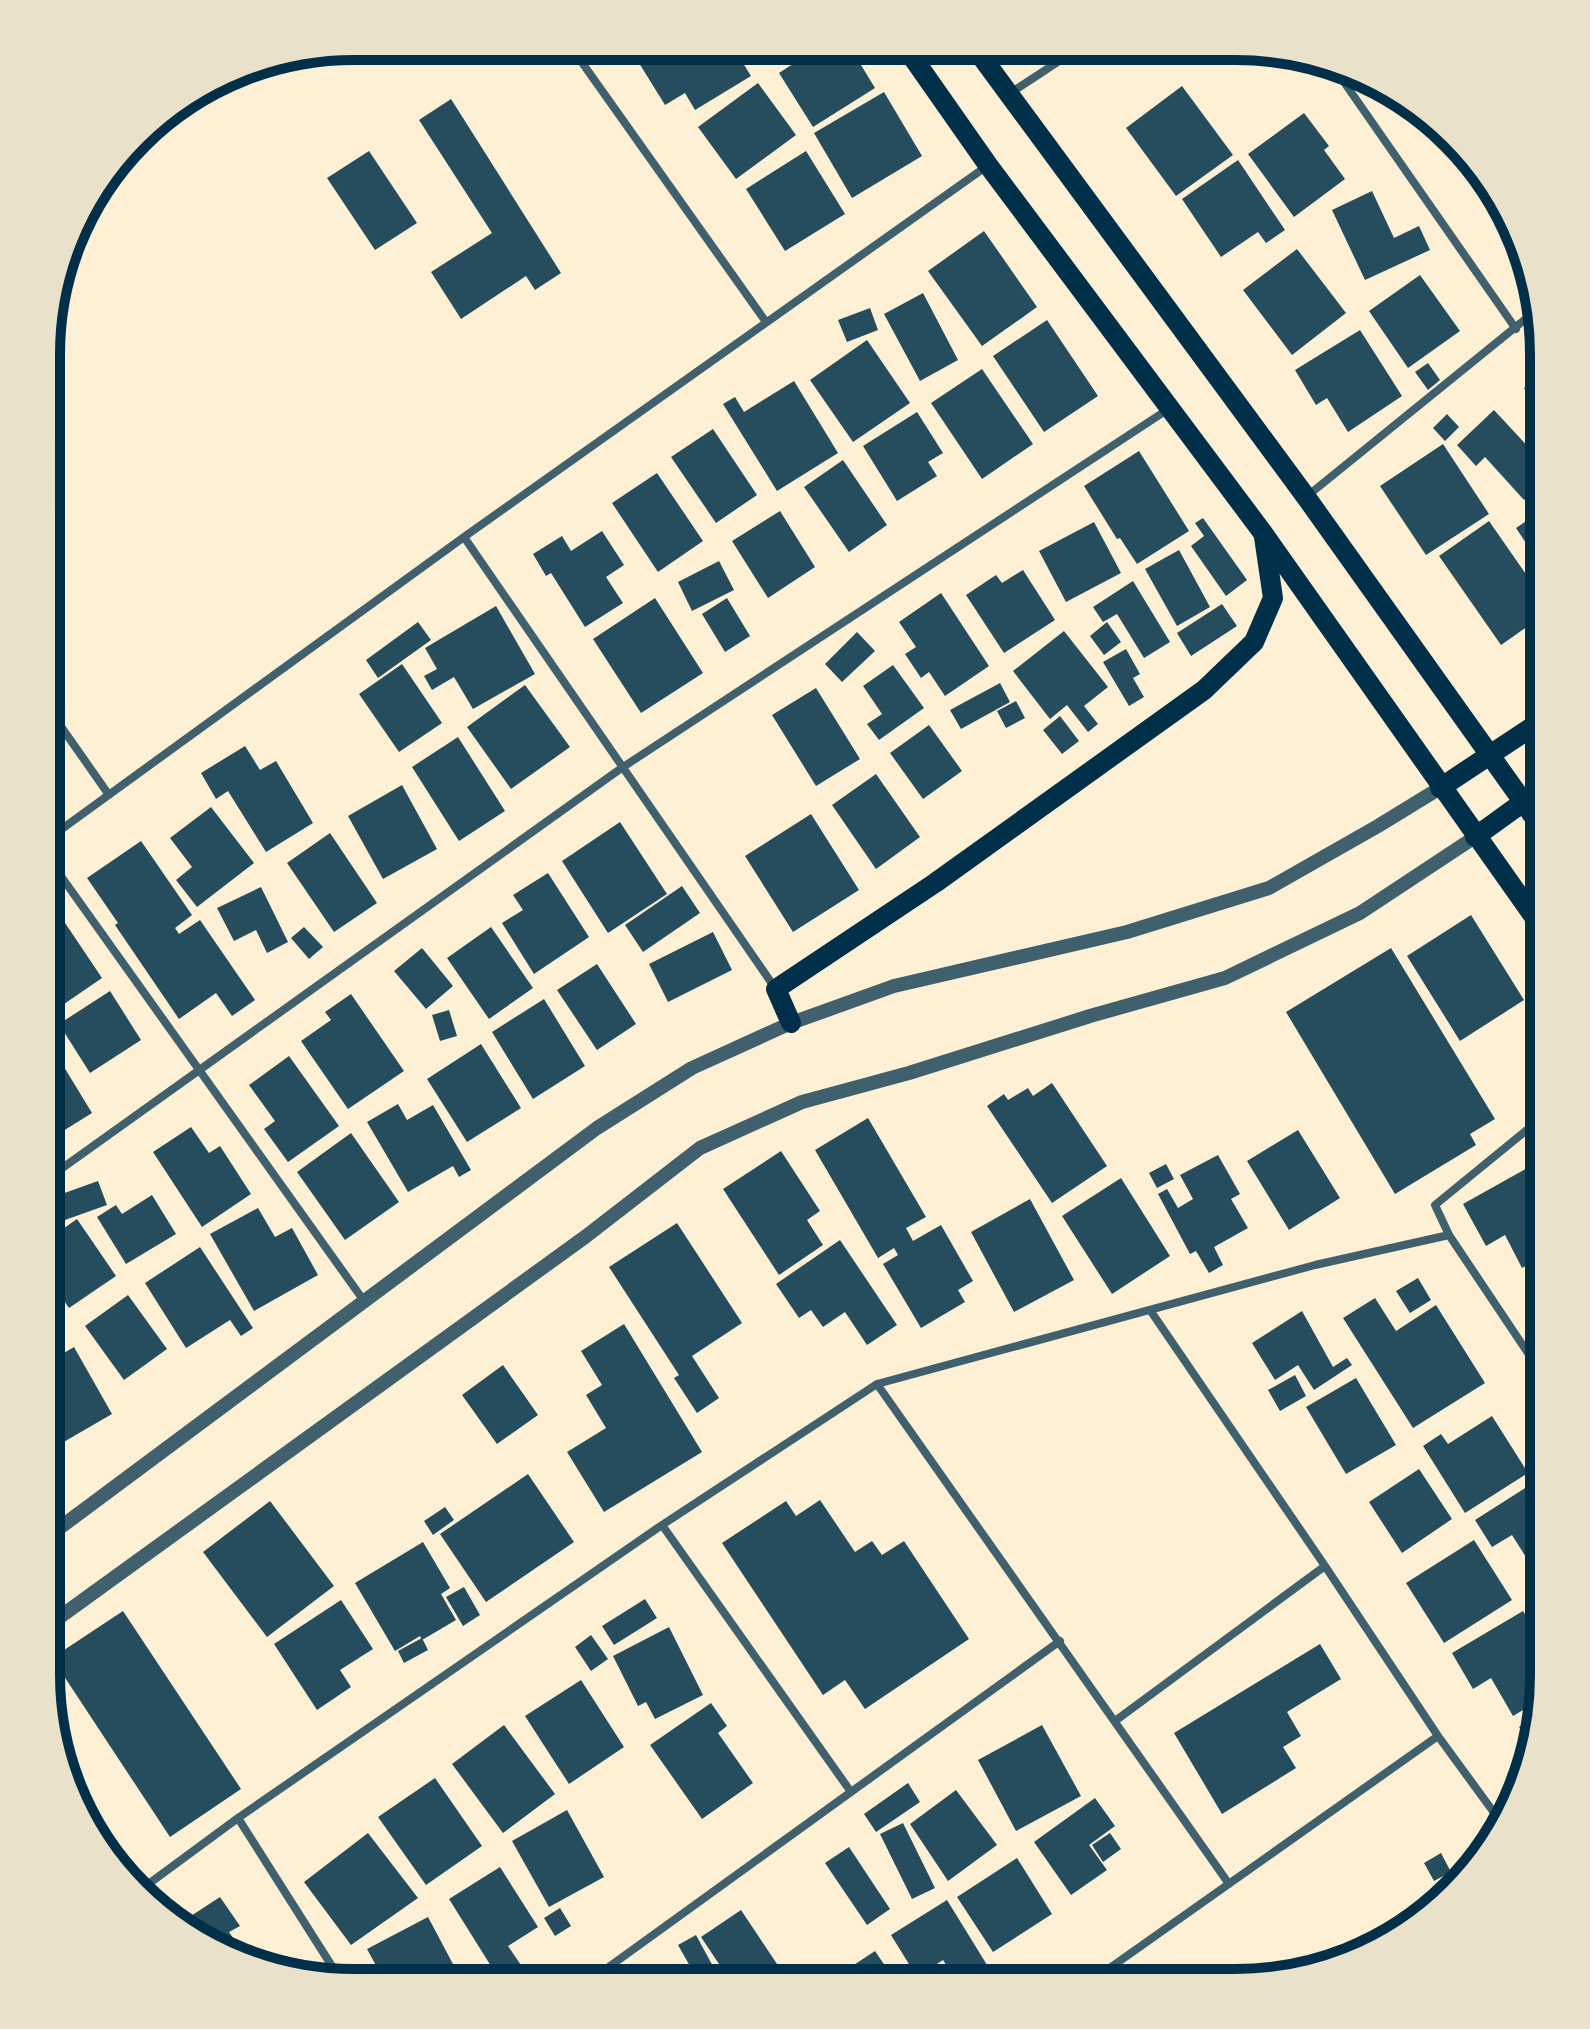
<svg xmlns="http://www.w3.org/2000/svg" width="1590" height="2029" viewBox="0 0 1590 2029" font-family="Lato,sans-serif">
	<style>
		.building { fill: #264d5e }
		.lines { fill: none; stroke-linecap: round; stroke-linejoin: round }
		.minor { stroke: #3f606c; stroke-width: 8 }
		.tertiary { stroke: #3f606c; stroke-width: 14 }
		.primary { stroke: #003049; stroke-width: 20 }
		.rim { fill: none; stroke: #003049; stroke-width: 10 }
	</style>
	<rect width="100%" height="100%" fill="#fdf0d5"/>
	<!-- building -->
	<path class="building" d="M622,47H655L631,62Z
		M665,47H733L751,76L695,110L685,93L665,105L639,63Z
		M760,47H792L770,62Z
		M819,47H850L875,88L813,127L779,73Z
		M758,83L796,135L736,179L698,127Z
		M1182,86L1233,155L1176,196L1126,128Z
		M884,92L922,156L852,198L814,133Z
		M451,99L561,273L535,290L526,276L461,319L431,272L492,233L419,120Z
		M1304,113L1329,146L1324,150L1345,179L1294,217L1248,154Z
		M369,151L417,223L375,250L327,178Z
		M806,151L845,214L785,251L746,189Z
		M1238,160L1285,230L1266,243L1258,232L1221,257L1182,199Z
		M1372,191L1394,238L1419,226L1430,250L1365,280L1332,210Z
		M984,231L1037,307L982,346L928,271Z
		M1297,249L1346,313L1292,355L1243,290Z
		M1420,275L1460,331L1408,368L1369,311Z
		M923,293L958,360L920,381L884,314Z
		M870,308L878,330L847,342L838,320Z
		M1047,320L1098,396L1044,432L993,356Z
		M1360,330L1402,396L1348,432L1327,398L1316,405L1295,370Z
		M867,340L910,403L853,442L810,380Z
		M1428,363L1440,380L1428,390L1415,372Z
		M982,369L1033,444L982,479L931,403Z
		M1544,379V428L1524,388Z
		M794,381L838,453L777,491L723,404L735,397L744,412Z
		M1494,410L1544,464V482L1524,500L1485,457L1476,466L1457,445Z
		M917,412L943,453L928,462L937,476L897,501L863,446Z
		M1447,414L1459,427L1445,441L1433,428Z
		M713,429L757,495L716,523L671,457Z
		M1443,444L1489,514L1426,555L1380,486Z
		M1139,451L1189,531L1137,564L1120,538L1117,539L1084,486Z
		M843,460L887,525L849,552L804,487Z
		M657,473L703,541L658,572L612,503Z
		M1544,509V570L1516,528Z
		M780,511L815,567L768,598L732,541Z
		M1203,518L1247,580L1226,596L1191,546L1204,536L1195,523Z
		M1489,521L1544,600V615L1501,645L1439,556Z
		M1094,522L1121,573L1066,602L1039,551Z
		M602,531L624,565L606,577L623,603L585,627L551,573L546,576L533,554L562,536L571,551Z
		M1179,550L1210,607L1177,626L1145,569Z
		M719,561L734,590L692,611L678,582Z
		M1023,570L1055,620L1004,653L966,595L996,575L1002,583Z
		M1133,581L1170,642L1144,658L1117,614L1103,622L1093,607Z
		M941,593L989,666L945,696L929,672L921,678L905,654L916,647L899,622Z
		M655,598L703,673L641,713L593,639Z
		M727,598L750,636L725,652L702,614Z
		M1222,604L1237,626L1191,656L1177,633Z
		M496,606L535,674L473,709L454,677L432,690L424,676L437,669L425,648Z
		M418,622L431,640L378,678L366,660Z
		M1107,622L1121,642L1104,655L1090,636Z
		M1064,631L1108,687L1084,706L1098,724L1088,732L1067,705L1050,719L1013,671Z
		M857,632L875,651L842,682L825,664Z
		M1126,649L1140,674L1133,678L1144,697L1129,706L1103,662Z
		M402,664L442,723L399,752L359,694Z
		M893,665L924,708L879,740L867,724L882,714L863,686Z
		M1000,683L1010,702L961,729L950,710Z
		M525,685L570,747L511,789L467,727Z
		M816,688L860,759L816,786L772,715Z
		M1016,701L1025,718L1006,728L997,711Z
		M1060,716L1079,741L1062,754L1043,730Z
		M929,725L962,771L923,799L890,753Z
		M458,737L505,811L459,841L412,767Z
		M245,746L260,770L276,761L313,823L266,852L228,791L216,799L201,773Z
		M876,774L920,837L876,869L832,805Z
		M402,785L437,849L383,879L348,816Z
		M211,807L254,863L197,907L176,880L192,867L170,838Z
		M811,814L859,890L793,932L745,856Z
		M620,822L667,894L608,933L562,861Z
		M330,833L377,903L334,932L287,863Z
		M141,841L192,915L175,928L179,934L200,920L255,1000L232,1016L216,993L179,1019L115,925L118,923L87,878Z
		M548,873L589,937L534,974L502,923L523,910L513,895Z
		M682,886L700,913L643,952L625,925Z
		M261,887L288,942L267,953L256,930L234,941L217,908Z
		M51,902L102,978L48,1015V905Z
		M1471,915L1524,1000L1460,1041L1407,956Z
		M304,927L323,947L309,959L291,938Z
		M491,927L533,988L489,1019L447,958Z
		M713,932L732,970L668,1002L649,964Z
		M422,948L453,986L426,1009L394,971Z
		M1391,948L1495,1119L1470,1134L1476,1145L1395,1194L1286,1012Z
		M597,964L636,1024L597,1050L557,990Z
		M110,991L141,1040L90,1073L59,1024Z
		M351,994L404,1071L348,1109L301,1041L331,1020L325,1012Z
		M544,999L585,1066L533,1099L492,1032Z
		M449,1010L457,1036L440,1041L432,1015Z
		M47,1039L92,1113L47,1141Z
		M481,1044L521,1108L467,1142L427,1079Z
		M289,1056L339,1126L288,1162L264,1129L275,1121L249,1085Z
		M1052,1083L1107,1166L1052,1203L987,1106L1004,1094L1008,1100L1028,1088L1033,1096Z
		M398,1104L407,1120L433,1105L471,1170L459,1177L453,1166L408,1192L367,1122Z
		M868,1118L926,1217L906,1228L913,1241L941,1225L973,1281L958,1290L965,1302L921,1328L883,1264L898,1255L894,1248L878,1258L815,1150Z
		M191,1127L209,1153L220,1146L251,1194L202,1227L153,1152Z
		M1298,1130L1340,1198L1289,1230L1247,1161Z
		M351,1133L399,1202L345,1240L297,1172Z
		M781,1151L820,1211L807,1220L823,1245L779,1275L723,1189Z
		M1218,1155L1240,1194L1231,1199L1248,1228L1214,1247L1223,1265L1209,1273L1196,1251L1190,1254L1158,1194L1167,1189L1178,1208L1193,1199L1180,1175Z
		M1166,1164L1174,1179L1157,1188L1149,1173Z
		M1531,1166L1544,1190V1256L1522,1268L1505,1235L1486,1246L1463,1204Z
		M1121,1178L1170,1256L1112,1294L1062,1216Z
		M98,1181L107,1205L65,1220L56,1196Z
		M152,1195L176,1234L126,1264L97,1217L116,1205L122,1214Z
		M1030,1199L1074,1280L1014,1312L971,1232Z
		M258,1208L275,1237L292,1228L318,1275L254,1311L210,1234Z
		M77,1219L116,1276L69,1308L47,1276V1240Z
		M677,1223L742,1323L692,1356L719,1398L697,1413L674,1378L679,1375L609,1267Z
		M840,1240L897,1325L867,1345L845,1312L823,1327L811,1310L799,1318L776,1284Z
		M200,1247L253,1328L241,1336L230,1320L186,1348L145,1283Z
		M1418,1278L1431,1300L1410,1313L1396,1291Z
		M128,1295L167,1349L124,1380L85,1326Z
		M1375,1298L1396,1331L1436,1305L1485,1383L1413,1428L1343,1318Z
		M1302,1311L1333,1367L1347,1358L1352,1365L1314,1390L1298,1365L1275,1380L1252,1343Z
		M624,1324L702,1452L604,1512L567,1452L606,1428L586,1395L602,1385L581,1351Z
		M74,1347L112,1414L62,1443L47,1416V1363Z
		M503,1365L538,1415L497,1444L462,1395Z
		M1295,1375L1306,1396L1280,1411L1268,1390Z
		M1356,1378L1396,1445L1346,1474L1306,1407Z
		M1492,1416L1528,1473L1465,1513L1423,1446L1441,1434L1448,1444Z
		M1419,1469L1452,1519L1402,1553L1369,1502Z
		M528,1474L574,1542L486,1602L440,1534Z
		M1533,1483L1543,1500V1579L1541,1581L1512,1535L1492,1547L1475,1520Z
		M820,1500L855,1552L872,1541L882,1555L904,1541L969,1639L865,1709L845,1680L823,1695L722,1543L786,1501L796,1516Z
		M270,1501L334,1586L267,1637L203,1552Z
		M445,1507L454,1520L433,1535L424,1521Z
		M1474,1540L1512,1600L1444,1643L1406,1583Z
		M423,1542L450,1588L441,1594L456,1620L422,1640L420,1636L395,1651L355,1583Z
		M464,1587L480,1615L463,1626L446,1597Z
		M645,1599L657,1618L614,1645L602,1626Z
		M341,1600L373,1649L340,1670L351,1687L317,1710L274,1644Z
		M123,1611L241,1789L170,1837L52,1658Z
		M1523,1611L1543,1645V1698L1513,1716L1491,1678L1473,1689L1452,1653Z
		M669,1627L703,1695L655,1719L646,1702L638,1706L613,1656Z
		M591,1635L608,1659L591,1671L575,1647Z
		M422,1638L428,1650L404,1663L398,1651Z
		M1320,1644L1341,1679L1287,1712L1301,1736L1283,1747L1296,1768L1222,1814L1174,1733Z
		M46,1667L59,1690L49,1696L46,1675Z
		M581,1680L624,1747L569,1784L525,1716Z
		M711,1703L727,1726L718,1733L753,1783L702,1819L650,1745Z
		M1540,1712L1538,1723L1533,1747L1519,1727Z
		M504,1725L555,1794L503,1833L452,1764Z
		M1042,1725L1081,1796L1016,1831L978,1760Z
		M435,1778L482,1846L426,1885L378,1817Z
		M908,1783L920,1802L876,1832L864,1814Z
		M956,1790L997,1845L948,1881L910,1824Z
		M1095,1798L1115,1826L1089,1845L1107,1870L1071,1895L1034,1842Z
		M567,1810L604,1877L549,1907L512,1841Z
		M903,1823L935,1888L912,1899L880,1834Z
		M368,1833L418,1898L351,1945L304,1882Z
		M1110,1833L1121,1849L1103,1862L1092,1845Z
		M849,1847L890,1909L867,1925L825,1863Z
		M1441,1853L1451,1872L1434,1881L1424,1863Z
		M1017,1858L1052,1914L993,1952L957,1897Z
		M500,1867L538,1927L508,1946L523,1968L501,1982L449,1899Z
		M220,1897L240,1926L229,1932L251,1965L183,1931L177,1925Z
		M947,1900L992,1973L977,1982H957L943,1960L926,1971L933,1982H920L891,1935Z
		M560,1908L571,1926L555,1936L544,1918Z
		M741,1910L789,1982H731L701,1937Z
		M428,1917L462,1981L385,1982L367,1949Z
		M696,1935L721,1981L719,1982H699L678,1945Z
		M875,1951L896,1982H841L837,1976Z"/>
	<g class="lines">
		<!-- minor -->
		<path class="minor" d="M571,47L766,322
			M1337,72L1516,329
			M1009,94L1079,48
			M139,137L195,97
			M1306,497L1538,309
			M464,537L775,988
			M48,708L109,795
			M48,839L464,537L987,166
			M48,858L364,1301
			M47,1179L623,767L1170,408
			M1150,1310L1325,1566L1438,1736L1503,1825
			M1544,1377L1449,1235L1435,1205L1544,1116
			M877,1384L1229,1884
			M662,1525L851,1792
			M1115,1721L1325,1566
			M238,1818L342,1982
			M143,1888L238,1818L662,1525L877,1384L1315,1265L1449,1235
			M588,1982L1060,1641
			M1090,1982L1438,1736"/>
		<!-- tertiary -->
		<path class="tertiary" d="M46,1538L597,1128L692,1068L791,1023L894,986L1127,932L1269,888L1378,826L1440,788
			M46,1627L585,1237L700,1148L802,1102L909,1073L1090,1016L1225,978L1360,913L1475,837"/>
		<!-- primary -->
		<path class="primary" d="M906,48L988,165L1263,533L1544,931
			M975,48L1306,497L1544,831
			M1440,788L1544,719
			M1475,837L1544,787
			M791,1023L776,989L935,883L1204,690L1254,642L1273,598L1264,537"/>
	</g>
	<!-- crop -->
	<path d="M0 0H1590V2029H0ZM354 60H1236A294 294 0 0 1 1530 354V1675A294 294 0 0 1 1236 1969H354A294 294 0 0 1 60 1675V354A294 294 0 0 1 354 60Z" fill="#e9e1ca" fill-rule="evenodd"/>
	<path class="rim" d="M354 60H1236A294 294 0 0 1 1530 354V1675A294 294 0 0 1 1236 1969H354A294 294 0 0 1 60 1675V354A294 294 0 0 1 354 60Z"/>
</svg>
